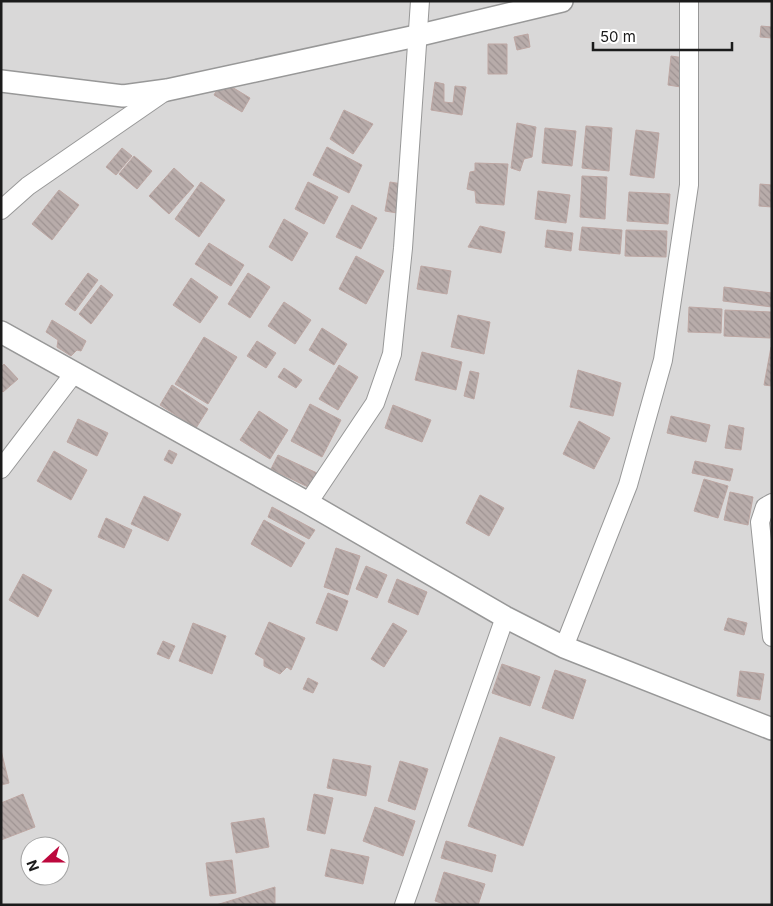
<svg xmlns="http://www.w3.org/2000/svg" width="773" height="906" viewBox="0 0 773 906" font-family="Inter,sans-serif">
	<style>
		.residential { fill: #d9d8d8; fill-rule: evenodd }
		.building { fill: url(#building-back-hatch); stroke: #bda7a3 }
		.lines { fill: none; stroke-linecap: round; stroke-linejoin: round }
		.minor-casing { stroke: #989898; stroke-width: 20 }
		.tertiary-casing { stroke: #989898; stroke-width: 24 }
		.minor { stroke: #fff; stroke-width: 18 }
		.tertiary { stroke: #fff; stroke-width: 21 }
	</style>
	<defs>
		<pattern id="building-back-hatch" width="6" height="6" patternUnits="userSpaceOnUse" patternTransform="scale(1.25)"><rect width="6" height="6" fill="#b8acaa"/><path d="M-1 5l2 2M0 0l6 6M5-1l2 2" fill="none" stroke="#9e9392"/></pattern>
	</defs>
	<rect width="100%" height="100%" fill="#ece5e0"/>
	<!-- residential -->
	<path class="residential" d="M1,1H772V905H1ZM30,846H60V876H30Z"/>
	<!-- building -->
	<path class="building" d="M761,26L772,27V38L760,37Z
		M528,34L530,47L517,50L514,37Z
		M488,44H507V74H488Z
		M671,56L691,59L687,88L668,85Z
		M222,81L250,98L242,112L214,95Z
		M435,82L444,84V102L453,103L455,86L466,87L462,115L431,110Z
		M344,110L373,124L353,154L330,139Z
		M517,123L536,127L532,157L524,159L520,171L511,168Z
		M586,126L612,128L609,171L582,168Z
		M545,128L576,131L572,166L542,163Z
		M636,130L659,133L654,178L630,175Z
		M327,147L362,165L349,193L313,175Z
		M122,148L132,156L116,175L106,167Z
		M134,156L152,171L137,189L119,174Z
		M475,163L508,164L504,205L476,203L475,191L467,189L470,172L475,171Z
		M174,168L194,186L169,214L149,196Z
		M582,176L607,177L605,219L580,217Z
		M201,182L225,200L199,237L175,219Z
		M308,182L338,197L324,224L295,209Z
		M390,182L402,184L397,213L385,211Z
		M760,184L772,185V207L759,206Z
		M59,190L79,205L52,240L32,224Z
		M538,191L570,195L566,223L535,219Z
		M629,192L670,194L668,224L627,221Z
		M352,205L377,218L361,249L336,237Z
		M284,219L308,233L292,261L269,247Z
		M480,226L505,232L501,253L468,247Z
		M582,227L622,230L620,254L579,250Z
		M547,230L573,233L571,251L545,247Z
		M626,230L667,231L666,257L625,256Z
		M209,243L244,265L231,286L195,264Z
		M356,256L384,271L366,304L339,289Z
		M421,266L451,271L447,294L417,289Z
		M88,273L98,280L75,311L65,304Z
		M248,273L270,287L250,318L228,304Z
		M191,278L218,297L200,323L173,305Z
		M101,285L113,295L91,324L79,314Z
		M724,287L772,293V307L723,301Z
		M284,302L311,320L295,344L268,326Z
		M689,307L722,309L721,333L688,332Z
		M725,310L771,312L770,338L724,336Z
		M458,315L490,322L484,354L451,347Z
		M52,320L86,341L81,351L77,350L71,356L57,347L58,340L46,332Z
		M322,328L347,344L334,365L309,350Z
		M204,337L237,357L208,404L175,384Z
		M257,341L276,353L266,368L247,356Z
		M771,347H772V386L764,385Z
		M422,352L462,362L456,390L415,380Z
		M4,364L18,379L3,392L1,390V367Z
		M339,365L358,377L338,410L319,399Z
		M284,368L302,380L296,388L278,377Z
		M578,370L621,383L613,416L570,407Z
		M470,371L479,373L474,399L464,396Z
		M172,385L208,409L196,428L160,405Z
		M310,404L341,420L322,457L291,441Z
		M393,405L431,420L422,442L385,428Z
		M259,411L288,430L270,459L240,440Z
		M671,416L710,425L706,442L667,433Z
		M78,419L108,433L97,456L67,442Z
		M579,421L610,438L594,469L563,454Z
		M729,425L744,428L741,450L725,448Z
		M169,450L177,454L172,464L164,460Z
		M54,451L87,470L71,500L37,481Z
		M278,455L317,473L310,488L271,469Z
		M695,461L733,469L730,481L692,473Z
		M704,479L728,486L718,518L694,511Z
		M730,492L753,497L748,525L724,520Z
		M480,495L504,508L489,536L466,523Z
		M144,496L181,514L168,541L131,524Z
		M272,507L315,530L309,539L268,517Z
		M106,518L132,530L124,548L98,537Z
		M264,520L305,543L291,567L251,544Z
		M336,548L360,556L348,595L324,587Z
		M366,566L387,575L377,598L356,589Z
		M23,574L52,590L38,617L9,600Z
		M397,579L427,592L418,615L388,602Z
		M328,593L348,601L337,631L316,623Z
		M728,618L747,623L744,635L724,630Z
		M269,622L305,638L291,670L287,667L280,674L264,666V659L255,654Z
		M193,623L226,636L212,674L179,661Z
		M393,623L407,631L384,667L371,659Z
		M163,641L175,646L169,659L157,654Z
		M502,664L540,677L530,706L492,693Z
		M555,670L586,680L573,719L542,708Z
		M740,671L764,674L760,700L737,696Z
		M308,678L318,683L313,693L303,689Z
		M500,737L555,757L523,846L468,826Z
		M1,750L9,783L1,785Z
		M333,759L371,766L366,796L327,788Z
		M400,761L428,769L415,810L388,801Z
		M23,794L35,827L1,840V803Z
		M314,794L333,798L325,834L307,830Z
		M375,807L415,821L403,856L363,841Z
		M264,818L269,847L236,853L231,823Z
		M446,841L496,855L492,872L441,858Z
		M331,849L369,857L363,884L325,876Z
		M232,860L236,893L210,896L206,863Z
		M444,872L485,884L478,905H447L435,901Z
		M275,887V905H216Z"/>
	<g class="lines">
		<defs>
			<path id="minor" d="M1,210L28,186L167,90
				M1,469L75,372
				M308,503L375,403L392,354L403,248L420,1
				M772,503L765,507L760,522L772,637
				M564,647L628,485L663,360L689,185V1
				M404,905L505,617"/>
			<path id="tertiary" d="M1,81L123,96L167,90L416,36L562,1
				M1,332L308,503L505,617L564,647L772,729"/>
		</defs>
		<!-- minor casing -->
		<use href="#minor" class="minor-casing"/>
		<!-- tertiary casing -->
		<use href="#tertiary" class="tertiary-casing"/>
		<!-- minor -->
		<use href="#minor" class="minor"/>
		<!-- tertiary -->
		<use href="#tertiary" class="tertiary"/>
	</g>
	<!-- border -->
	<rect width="773" height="906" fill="none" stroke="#1b1b1b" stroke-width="5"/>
	<!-- north arrow -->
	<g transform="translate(45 861) rotate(249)"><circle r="24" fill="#ffffff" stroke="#a4a4a4"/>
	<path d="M0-4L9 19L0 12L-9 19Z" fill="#bd083d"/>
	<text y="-8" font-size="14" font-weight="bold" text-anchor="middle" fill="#1b1b1b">N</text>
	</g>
	<!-- scale -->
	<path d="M593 42v8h139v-8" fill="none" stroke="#1b1b1b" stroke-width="2.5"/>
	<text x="600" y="42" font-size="15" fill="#1b1b1b" stroke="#ffffff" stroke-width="4" paint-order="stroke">50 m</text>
</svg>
